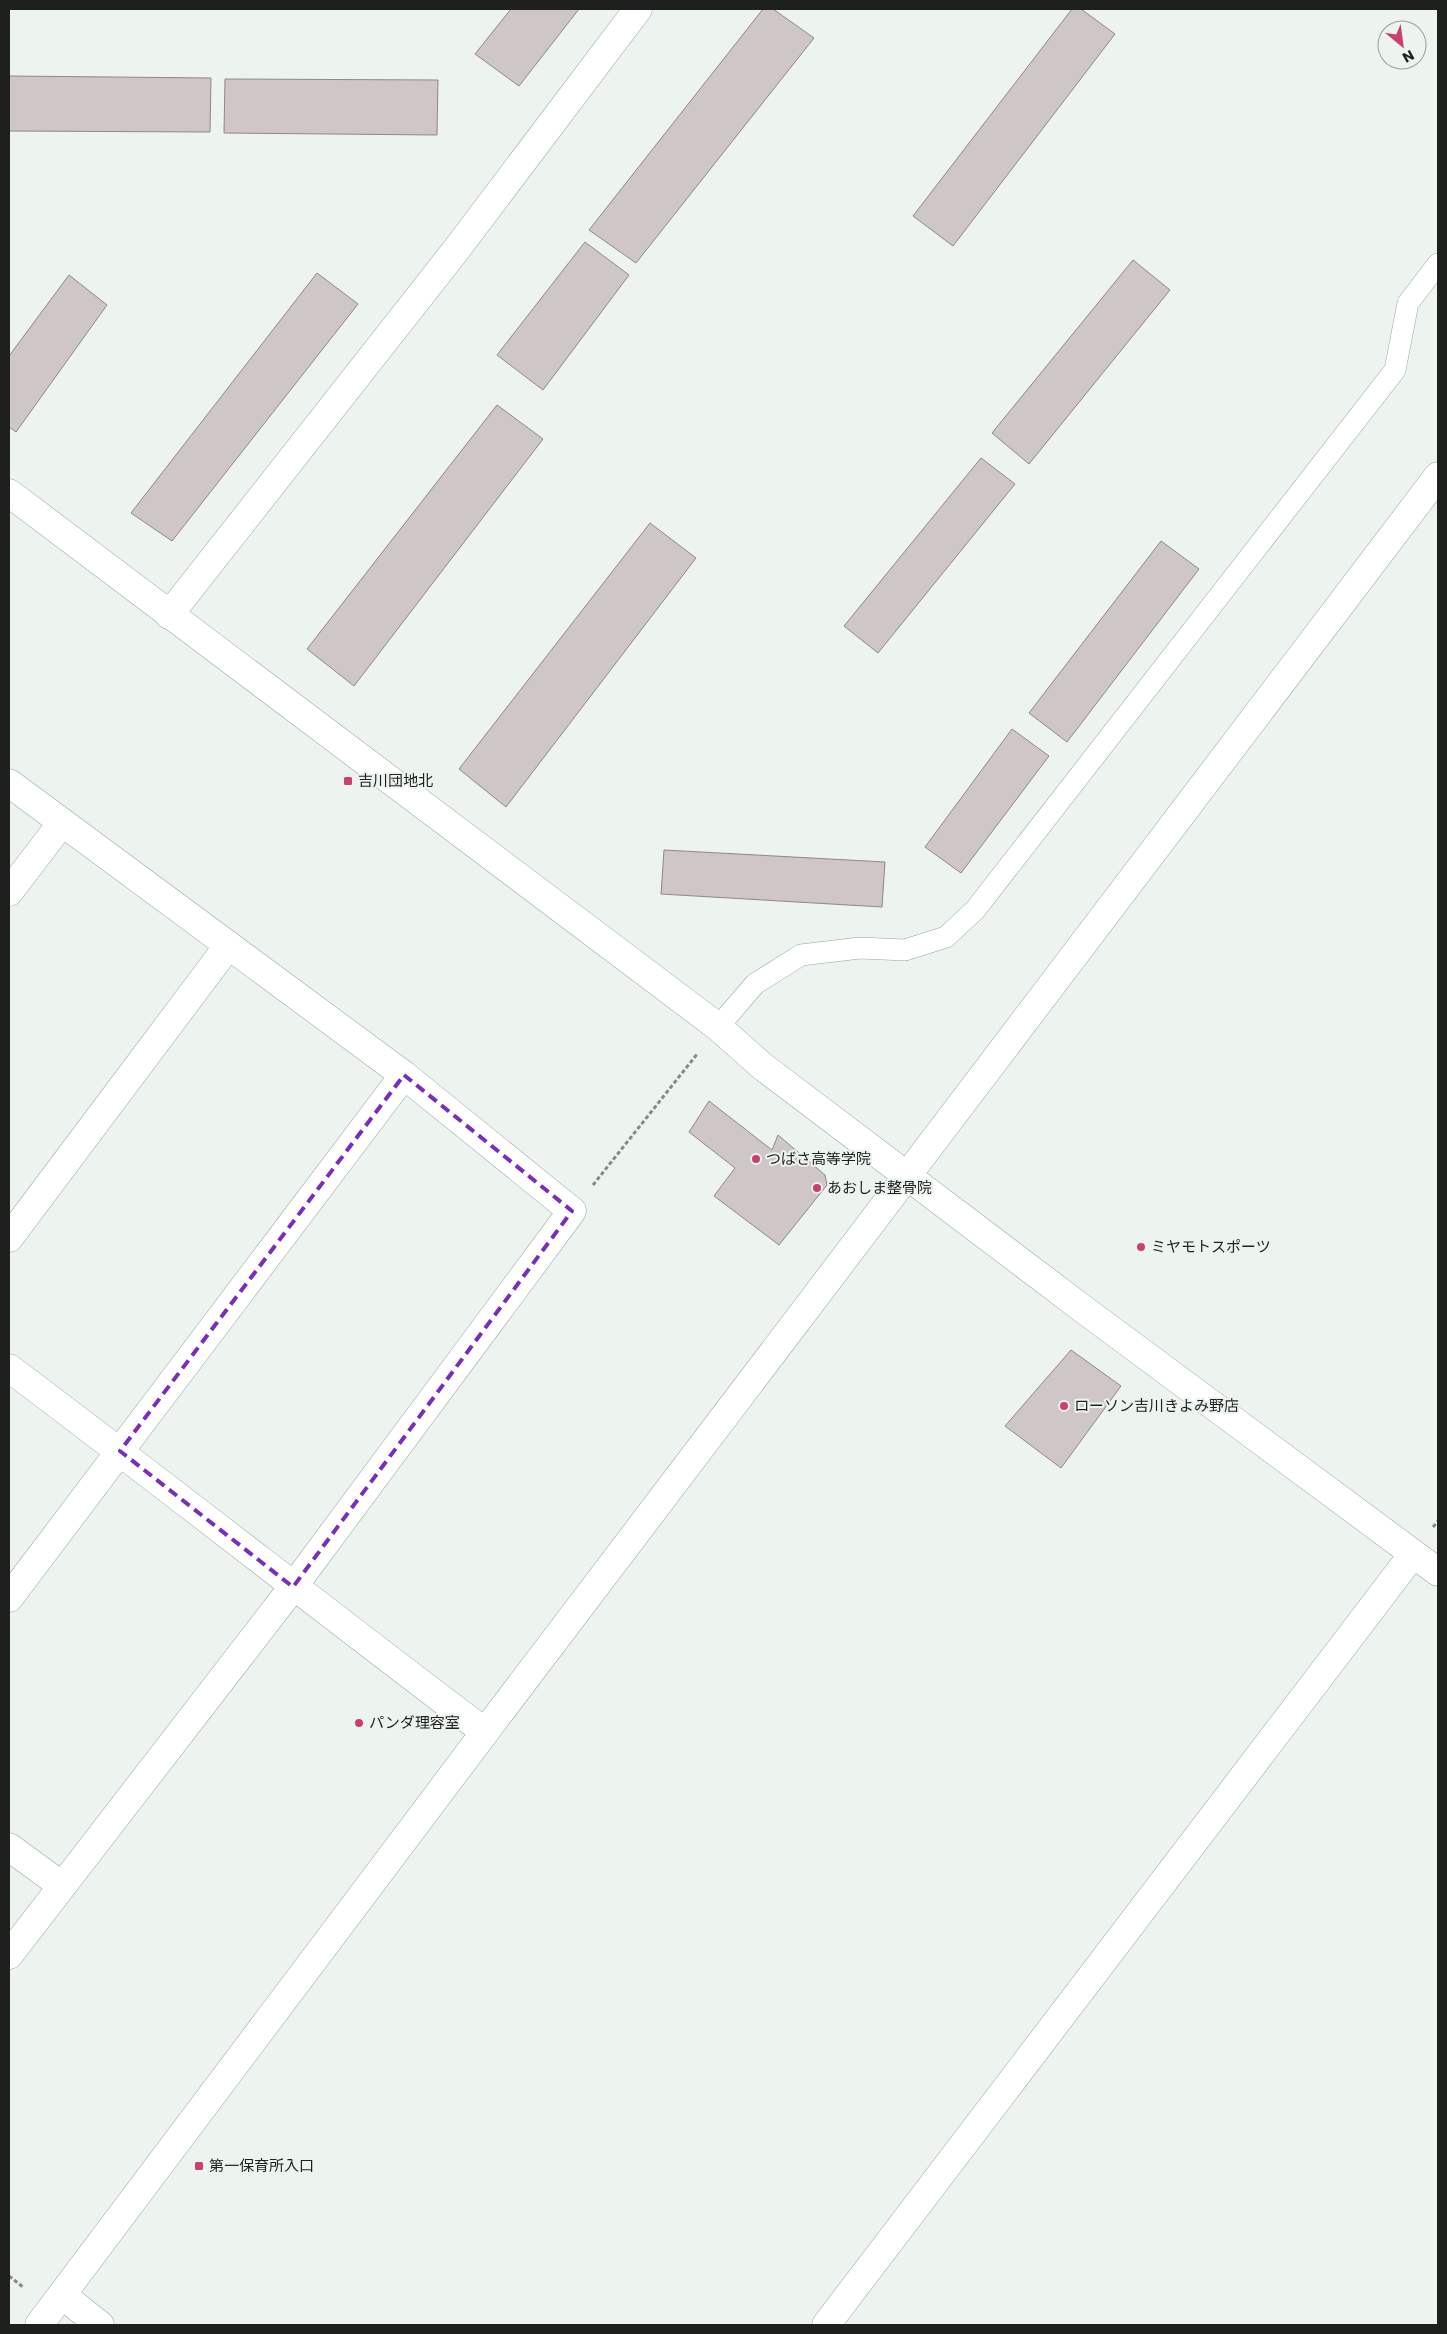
<svg xmlns="http://www.w3.org/2000/svg" width="1447" height="2334" viewBox="0 0 1447 2334" font-family="Poppins,'Noto Sans JP',sans-serif">
	<style>
		.building { fill: #cec6c7; stroke: #8f8788 }
		.lines { fill: none; stroke-linecap: round; stroke-linejoin: round }
		.service-casing { stroke: #9da39e; stroke-width: 22 }
		.minor-casing { stroke: #9da39e; stroke-width: 29 }
		.tertiary-casing { stroke: #9da39e; stroke-width: 29 }
		.path { stroke: #868a87; stroke-width: 3; stroke-dasharray: 4 2.5; stroke-linecap: butt }
		.service { stroke: #fff; stroke-width: 21 }
		.minor { stroke: #fff; stroke-width: 28 }
		.tertiary { stroke: #fff; stroke-width: 28 }
		.marked { fill: none; stroke: #7b2cbf; stroke-width: 4; stroke-dasharray: 10 6; stroke-linejoin: round }
		.poi-dot { fill: #ca3e72; stroke: #edf3ee; stroke-width: 2 }
		.labels { text-anchor: middle; stroke-width: 4; stroke-linejoin: round; paint-order: stroke }
		.poi-label { font-size: 15px; fill: #1e201e; stroke: #edf3ee; text-anchor: start }
	</style>
	<rect width="100%" height="100%" fill="#edf3ee"/>
	<!-- building -->
	<path class="building" d="M511,9H579L519,86L475,54Z
		M763,9H773L814,38L636,263L589,230Z
		M1072,9H1081L1115,34L953,246L913,216Z
		M9,76L211,78L210,132L9,131Z
		M225,79L438,80L437,135L224,133Z
		M585,242L629,275L543,390L497,355Z
		M1133,260L1170,290L1029,464L992,433Z
		M317,273L358,304L172,541L131,513Z
		M69,275L107,305L16,432L9,427V356Z
		M497,405L543,439L354,686L307,649Z
		M981,458L1015,484L878,653L844,626Z
		M650,523L696,558L506,807L459,769Z
		M1161,541L1199,569L1067,742L1029,713Z
		M1012,729L1049,756L961,873L925,847Z
		M664,850L885,862L882,907L661,894Z
		M709,1101L772,1150L778,1135L825,1175L827,1185L779,1245L714,1196L735,1168L689,1132Z
		M1071,1350L1121,1386L1061,1468L1005,1426Z"/>
	<g class="lines">
		<defs>
			<path id="service" d="M718,1027L755,984L801,955L860,948L905,950L946,937L975,910L1395,370L1408,303L1438,264"/>
			<path id="minor" d="M169,615L456,250L638,9
				M9,783L404,1075L572,1211L293,1587L9,1955
				M9,892L61,824
				M9,1238L228,946
				M9,1368C169,1488 326,1612 485,1732
				M9,1598L404,1075
				M9,1847L61,1885
				M62,2295L100,2325
				M826,2325L1413,1554"/>
			<path id="tertiary" d="M9,493L718,1027L762,1066L1083,1309L1438,1572
				M39,2325L485,1732L1438,476"/>
		</defs>
		<!-- service casing -->
		<use href="#service" class="service-casing"/>
		<!-- minor casing -->
		<use href="#minor" class="minor-casing"/>
		<!-- tertiary casing -->
		<use href="#tertiary" class="tertiary-casing"/>
		<!-- path -->
		<path class="path" d="M593,1185L698,1053
			M1433,1527L1438,1521
			M9,2276L23,2287"/>
		<!-- service -->
		<use href="#service" class="service"/>
		<!-- minor -->
		<use href="#minor" class="minor"/>
		<!-- tertiary -->
		<use href="#tertiary" class="tertiary"/>
	</g>
	<!-- marked area -->
	<path class="marked" d="M404,1075L572,1211L293,1587L120,1451Z"/>
	<!-- markers -->
	<g class="poi-dot">
		<rect x="343" y="776" width="10" height="10" rx="2.5"/>
		<circle cx="756" cy="1159" r="5"/>
		<circle cx="817" cy="1188" r="5"/>
		<circle cx="1141" cy="1247" r="5"/>
		<circle cx="1064" cy="1406" r="5"/>
		<circle cx="359" cy="1723" r="5"/>
		<rect x="194" y="2161" width="10" height="10" rx="2.5"/>
	</g>
	<g class="labels">
		<!-- poi labels -->
		<g class="poi-label">
			<text x="358" y="786">吉川団地北</text>
			<text x="766" y="1164">つばさ高等学院</text>
			<text x="827" y="1193">あおしま整骨院</text>
			<text x="1151" y="1252">ミヤモトスポーツ</text>
			<text x="1074" y="1411">ローソン吉川きよみ野店</text>
			<text x="369" y="1728">パンダ理容室</text>
			<text x="209" y="2171">第一保育所入口</text>
		</g>
	</g>
	<!-- border -->
	<rect width="1447" height="2334" fill="none" stroke="#1e201e" stroke-width="20"/>
	<!-- north arrow -->
	<g transform="translate(1402 45) rotate(151)"><circle r="24" fill="#edf3ee" stroke="#9a9f9b"/>
	<path d="M0-4L9 19L0 12L-9 19Z" fill="#ca3e72"/>
	<text y="-8" font-size="14" font-weight="bold" text-anchor="middle" fill="#1e201e">N</text>
	</g>
</svg>
